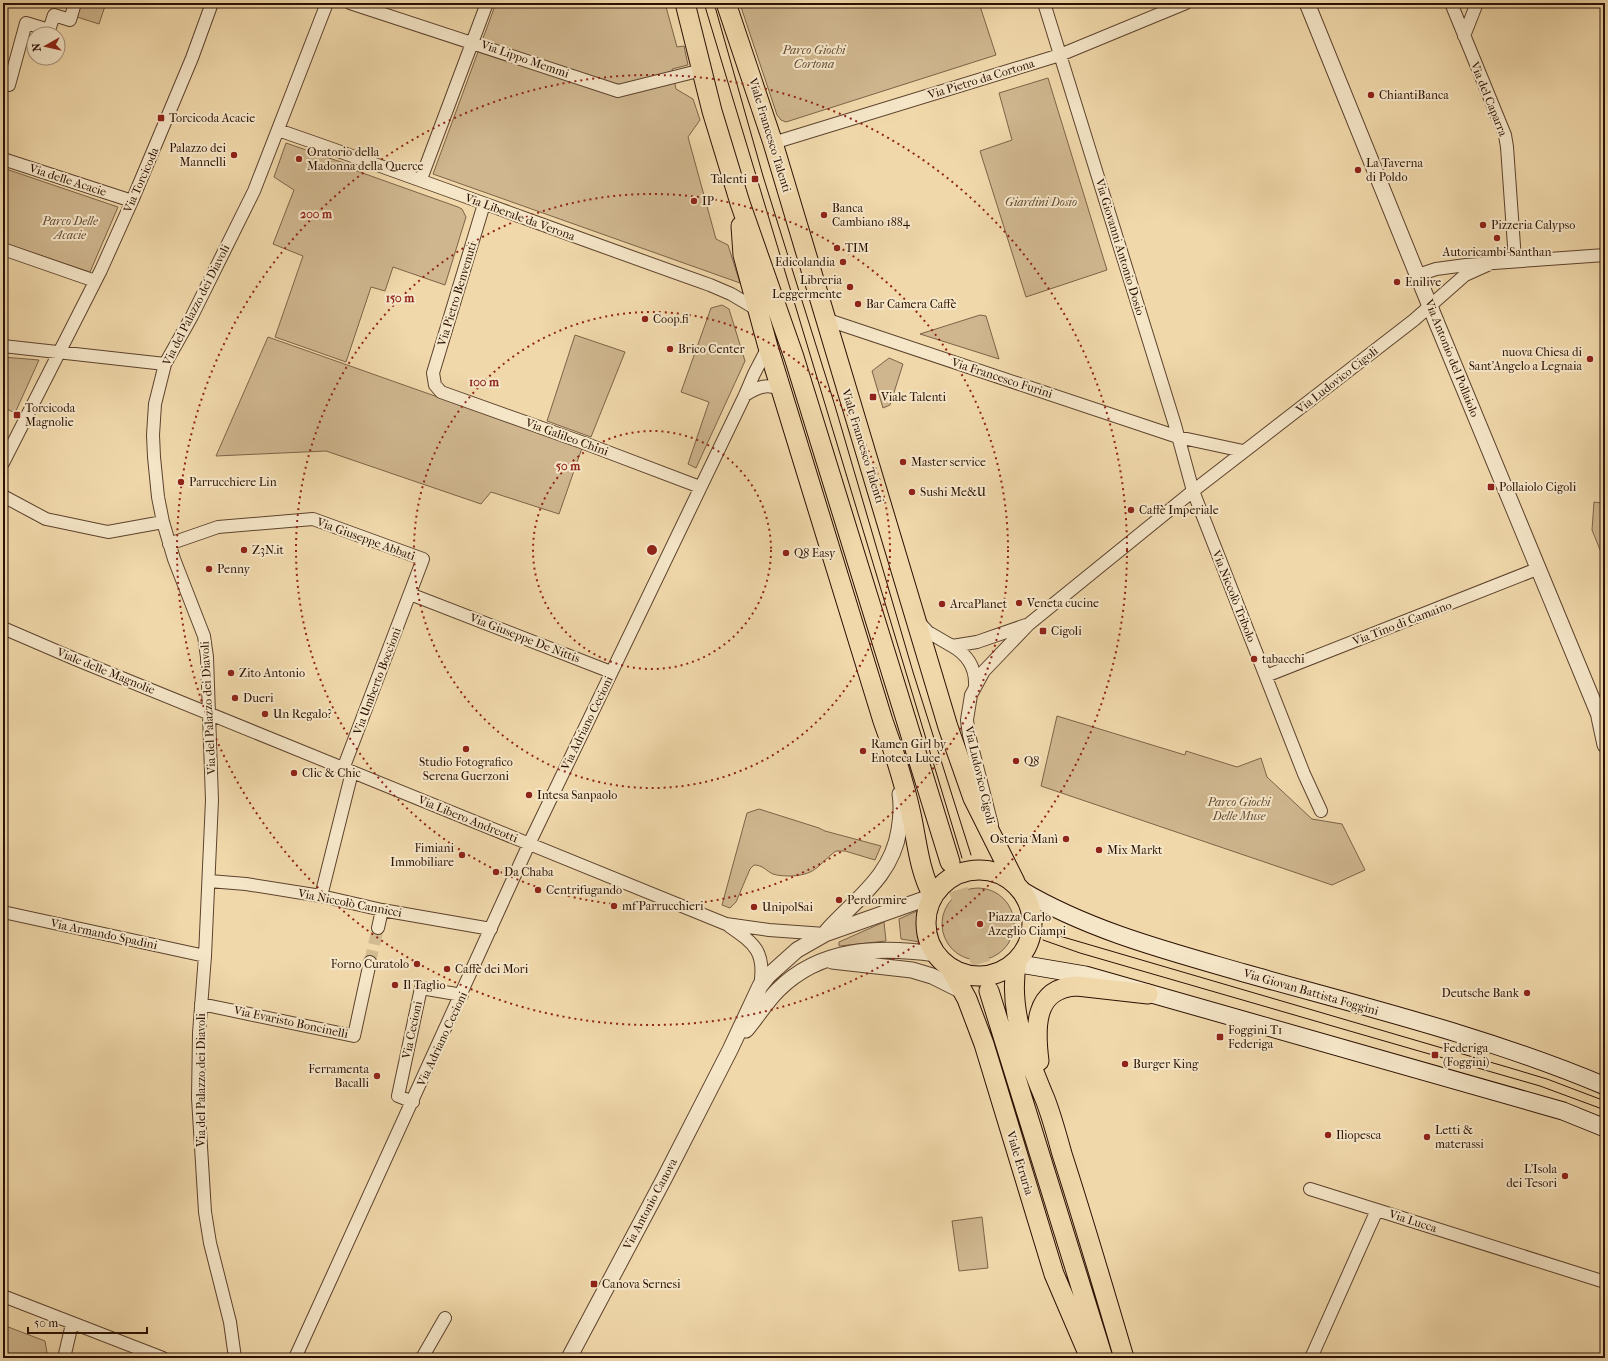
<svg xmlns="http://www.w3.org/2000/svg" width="1608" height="1361" viewBox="0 0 1608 1361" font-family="'IM FELL French Canon',serif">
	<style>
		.green { fill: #cfb68e; stroke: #7d6348 }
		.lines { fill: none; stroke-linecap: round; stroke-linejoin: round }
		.minor-tunnel { stroke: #d2ba91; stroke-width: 12; stroke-dasharray: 12 6; stroke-linecap: butt }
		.primary-tunnel { stroke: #d2ba91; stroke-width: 19; stroke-dasharray: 19 10; stroke-linecap: butt }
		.minor-casing { stroke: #5c422d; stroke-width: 14 }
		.tertiary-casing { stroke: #5c422d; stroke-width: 17 }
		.secondary-casing { stroke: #2b1003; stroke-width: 19 }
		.primary-casing { stroke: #2b1003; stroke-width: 21 }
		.minor { stroke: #f5e6c8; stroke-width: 12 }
		.tertiary { stroke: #f5e6c8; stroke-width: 15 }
		.secondary { stroke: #f5e6c8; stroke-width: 17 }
		.primary { stroke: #f0d8aa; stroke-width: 19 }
		.tram { stroke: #2b1003; stroke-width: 1 }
		.ring { fill: none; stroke: #8f2418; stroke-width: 2; stroke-dasharray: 2 4 }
		.poi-dot { fill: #8f2418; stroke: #f5e6c8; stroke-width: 1.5 }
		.labels { text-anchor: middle; stroke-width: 4; stroke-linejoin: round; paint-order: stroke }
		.park-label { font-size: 12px; font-style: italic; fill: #644a34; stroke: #f5e6c8 }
		.street-label { font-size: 12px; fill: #2b1003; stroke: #f5e6c8 }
		.poi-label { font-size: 12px; fill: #2b1003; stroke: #f5e6c8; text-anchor: start }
		.centre { fill: #8f2418; stroke: #f5e6c8; stroke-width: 2 }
		.ring-label { font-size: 12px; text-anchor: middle; font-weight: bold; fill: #8f2418; stroke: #f5e6c8; stroke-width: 4; stroke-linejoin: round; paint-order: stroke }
	</style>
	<rect width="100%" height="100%" fill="#f0d8aa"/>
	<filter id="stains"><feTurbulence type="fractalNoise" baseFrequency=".005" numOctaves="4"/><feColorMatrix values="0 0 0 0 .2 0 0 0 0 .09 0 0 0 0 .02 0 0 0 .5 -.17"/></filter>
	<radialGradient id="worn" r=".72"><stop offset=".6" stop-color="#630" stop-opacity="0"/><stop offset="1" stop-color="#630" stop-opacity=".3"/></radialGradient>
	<!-- green -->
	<path class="green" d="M81,3H106L99,24L77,17Z
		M496,3H665L677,47L684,46L688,65L672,69L676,89L693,99L700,120L688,137L716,239L728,245L740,283L433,174Z
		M744,3H979L996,55L786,122L781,120L777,115L740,4Z
		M1048,78L1107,270L1026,297L980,151L1012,140L999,93Z
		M286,143L355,167L354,170L458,207L462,209L466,217L445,285L393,267L385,291L371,287L346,362L275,337L303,256L273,244L294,190L274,177Z
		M3,168L118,207L90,272L3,243Z
		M722,305L729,309L745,361L696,468L688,464L709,402L681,392L711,308Z
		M980,315L986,316L999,359L920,334Z
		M575,335L625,352L591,437L547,421Z
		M268,337L582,448L559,514L491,492L481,504L326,451L216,456Z
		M3,357L39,360L15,413L3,407Z
		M889,358L903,364L890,405L883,408L872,371Z
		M1603,487H1605V562L1592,530L1594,502L1602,503Z
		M1057,716L1185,755L1186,751L1237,767L1261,758L1267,777L1312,819L1342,824L1365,870L1332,885L1041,786Z
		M759,809L819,828L825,831L881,846L875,860L845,851H836C817,865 818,874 792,876C786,876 779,876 773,874C766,871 763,865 754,865L750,869L736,902L730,908L722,905L747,813Z
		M942 924a36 36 0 1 1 72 0a36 36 0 1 1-72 0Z
		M917,911L920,942L901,939L899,919Z
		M884,922L886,941L839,946V942Z
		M982,1217L988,1268L959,1271L952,1221Z
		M3,1325L45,1341L48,1358H10L3,1356Z"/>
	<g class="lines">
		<!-- minor-tunnel -->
		<path class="minor-tunnel" d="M370,962L378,928"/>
		<!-- primary-tunnel -->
		<path class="primary-tunnel" d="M950,862L989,991"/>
		<defs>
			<path id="minor" d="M350,3L618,91L702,70
				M1044,3L1175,425L1193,491L1304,774L1321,811
				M1451,3L1505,135L1507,147L1515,260
				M1464,36L1477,3
				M3,83L9,85L26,23L49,30L54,15L70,20L75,3
				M278,130C423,180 566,234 710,285L731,294L758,310
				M773,143L1060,55L1186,3
				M3,159L132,201
				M421,179L487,3
				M484,204L433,373L435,385L441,392L584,443L700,487
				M3,249L95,281
				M1418,275L1436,269L1466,265L1605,255
				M825,319L1178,437L1243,451
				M3,346L165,364
				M745,395C756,388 768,382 781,390
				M3,463L101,270L132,201L192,58L212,3
				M3,496L46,519L108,532L163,522
				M169,544L218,527L313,519L423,559L343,769
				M410,594L611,672
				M918,621L928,632L952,646L977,642L1026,625
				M3,628L75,659L726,924L769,930L825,934
				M952,646C968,655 976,668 975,686
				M1266,676L1537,569
				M992,825L969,735L967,720L971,695L984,671L1029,624L1193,491L1414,320L1465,275L1494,262
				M209,881L246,884L321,896L382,910L491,929
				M321,896L352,772
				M3,912L205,956
				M729,926C755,944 766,952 760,986
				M378,928L382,910
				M201,1004L354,1036L370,962
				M413,1102L398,1096L421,988L462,995
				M1310,1189L1377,1210
				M3,1296L163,1358
				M64,1358L72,1324
				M235,1358L230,1322L210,1243L205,1212L198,1098L199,1033L205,956L212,800L207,657L204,636L174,559L163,522L158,497L154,457L153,435L155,404L165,364L192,316L254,191L327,3
				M295,1358L529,844L745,395L754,374L768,347
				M422,1358L445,1318
				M1311,1358L1377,1210L1605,1282"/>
			<path id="tertiary" d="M1307,3L1438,326L1598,713L1605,726
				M1599,717L1605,745
				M827,931C856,899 892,876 899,830C901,818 902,806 900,794
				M832,961L912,970L932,976L964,992
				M746,1030C757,1017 766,1002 778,990C821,947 880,946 936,954
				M569,1358L664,1179L730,1050L760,986L768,976L797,950L825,934L933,896"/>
			<path id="secondary" d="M1021,890C1090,931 1168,951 1244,973C1365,1007 1489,1037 1605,1086
				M1017,961L1026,965L1085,975L1563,1111L1605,1128"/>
			<path id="primary" d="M685,3L712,111L740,203L794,357L950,862
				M726,3L773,143L948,727L973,798L1015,882
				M741,226L743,255L768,347L883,721C894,751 904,782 911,814C917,841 919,871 933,896
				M926 923a53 53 0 1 1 106 0a53 53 0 1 1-106 0Z
				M1017,961C1007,1008 1027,1056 1045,1099C1052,1117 1057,1136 1062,1154C1084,1222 1104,1290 1124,1358
				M950,968L967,999L984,1044L1054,1274L1090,1358
				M989,991L1103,1358
				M1039,1061C1035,1029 1033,988 1077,986L1148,994"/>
		</defs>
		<!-- minor casing -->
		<use href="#minor" class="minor-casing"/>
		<!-- tertiary casing -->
		<use href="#tertiary" class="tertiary-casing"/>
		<!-- secondary casing -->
		<use href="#secondary" class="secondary-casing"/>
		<!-- primary casing -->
		<use href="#primary" class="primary-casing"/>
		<!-- minor -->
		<use href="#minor" class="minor"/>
		<!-- tertiary -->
		<use href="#tertiary" class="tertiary"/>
		<!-- secondary -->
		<use href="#secondary" class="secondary"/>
		<!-- primary -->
		<use href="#primary" class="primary"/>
		<!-- tram -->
		<path class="tram" d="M704,3L962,858
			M714,3L763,176L835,406L913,672L971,855
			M1046,932L1507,1067L1547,1079L1605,1101
			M1043,940L1080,953L1540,1086L1605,1110"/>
	</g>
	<!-- distance rings -->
	<g class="ring">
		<circle cx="652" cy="550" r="119"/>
		<circle cx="652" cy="550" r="238"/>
		<circle cx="652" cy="550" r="356"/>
		<circle cx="652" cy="550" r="475"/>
	</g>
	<!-- markers -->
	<g class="poi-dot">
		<circle cx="1371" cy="95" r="4"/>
		<rect x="157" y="114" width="8" height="8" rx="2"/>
		<circle cx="234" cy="155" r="4"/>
		<circle cx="299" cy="159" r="4"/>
		<circle cx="1358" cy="170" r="4"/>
		<rect x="751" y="175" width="8" height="8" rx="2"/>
		<circle cx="694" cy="201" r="4"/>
		<circle cx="824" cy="215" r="4"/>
		<circle cx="1483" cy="225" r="4"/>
		<circle cx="1497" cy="238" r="4"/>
		<circle cx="837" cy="248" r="4"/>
		<circle cx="843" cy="262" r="4"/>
		<circle cx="1397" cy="282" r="4"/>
		<circle cx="850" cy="287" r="4"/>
		<circle cx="858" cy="304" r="4"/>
		<circle cx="645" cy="319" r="4"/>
		<circle cx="670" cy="349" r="4"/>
		<circle cx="1590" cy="359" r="4"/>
		<rect x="869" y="393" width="8" height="8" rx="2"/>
		<rect x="13" y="411" width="8" height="8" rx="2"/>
		<circle cx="903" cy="462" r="4"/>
		<circle cx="181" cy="482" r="4"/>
		<rect x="1487" y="483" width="8" height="8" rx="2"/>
		<circle cx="912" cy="492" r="4"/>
		<circle cx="1131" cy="510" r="4"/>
		<circle cx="244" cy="550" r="4"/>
		<circle cx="786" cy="553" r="4"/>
		<circle cx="209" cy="569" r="4"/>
		<circle cx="1019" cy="603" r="4"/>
		<circle cx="942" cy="604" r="4"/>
		<rect x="1039" y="627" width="8" height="8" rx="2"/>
		<circle cx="1254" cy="659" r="4"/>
		<circle cx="231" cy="673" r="4"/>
		<circle cx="235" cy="698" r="4"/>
		<circle cx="265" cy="714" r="4"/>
		<circle cx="466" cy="749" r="4"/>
		<circle cx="863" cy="751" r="4"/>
		<circle cx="1016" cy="761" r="4"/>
		<circle cx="294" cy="773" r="4"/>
		<circle cx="529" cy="795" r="4"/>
		<circle cx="1066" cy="839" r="4"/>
		<circle cx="1099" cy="850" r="4"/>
		<circle cx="462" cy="855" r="4"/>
		<circle cx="496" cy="872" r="4"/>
		<circle cx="538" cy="890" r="4"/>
		<circle cx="839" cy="900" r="4"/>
		<circle cx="614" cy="906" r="4"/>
		<circle cx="754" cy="907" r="4"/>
		<circle cx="980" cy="924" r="4"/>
		<circle cx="417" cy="964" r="4"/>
		<circle cx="447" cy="969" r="4"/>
		<circle cx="395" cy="985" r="4"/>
		<circle cx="1527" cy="993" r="4"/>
		<rect x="1216" y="1033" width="8" height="8" rx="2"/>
		<rect x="1431" y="1051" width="8" height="8" rx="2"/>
		<circle cx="1125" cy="1064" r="4"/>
		<circle cx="377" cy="1076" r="4"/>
		<circle cx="1328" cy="1135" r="4"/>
		<circle cx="1427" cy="1137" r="4"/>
		<circle cx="1565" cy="1176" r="4"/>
		<rect x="590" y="1280" width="8" height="8" rx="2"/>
	</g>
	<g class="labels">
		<!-- park labels -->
		<g class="park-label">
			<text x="814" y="54">Parco Giochi<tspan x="814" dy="14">Cortona</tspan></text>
			<text x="1041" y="206">Giardini Dosio</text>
			<text x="70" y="225">Parco Delle<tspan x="70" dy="14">Acacie</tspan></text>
			<text x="1239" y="806">Parco Giochi<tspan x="1239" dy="14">Delle Muse</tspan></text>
		</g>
		<!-- street labels -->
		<g class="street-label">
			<text transform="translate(525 59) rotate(19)" y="4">Via Lippo Memmi</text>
			<text transform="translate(981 79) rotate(-17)" y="4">Via Pietro da Cortona</text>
			<text transform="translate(1489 99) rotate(68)" y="4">Via del Caparra</text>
			<text transform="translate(770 135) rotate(73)" y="4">Viale Francesco Talenti</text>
			<text transform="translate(68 180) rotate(18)" y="4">Via delle Acacie</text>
			<text transform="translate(141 180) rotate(-66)" y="4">Via Torcicoda</text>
			<text transform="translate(520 217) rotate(20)" y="4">Via Liberale da Verona</text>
			<text transform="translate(1120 247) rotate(73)" y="4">Via Giovanni Antonio Dosio</text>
			<text transform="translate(457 294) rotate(-73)" y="4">Via Pietro Benvenuti</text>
			<text transform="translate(196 305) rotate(-63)" y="4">Via del Palazzo dei Diavoli</text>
			<text transform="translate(1452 358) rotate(68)" y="4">Via Antonio del Pollaiolo</text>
			<text transform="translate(1002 378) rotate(18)" y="4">Via Francesco Furini</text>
			<text transform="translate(1337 380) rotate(-38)" y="4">Via Ludovico Cigoli</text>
			<text transform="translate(567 437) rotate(20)" y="4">Via Galileo Chini</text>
			<text transform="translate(863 446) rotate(73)" y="4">Viale Francesco Talenti</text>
			<text transform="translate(366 539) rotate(20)" y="4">Via Giuseppe Abbati</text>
			<text transform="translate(1234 596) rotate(68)" y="4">Via Niccolò Tribolo</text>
			<text transform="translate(1402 623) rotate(-21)" y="4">Via Tino di Camaino</text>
			<text transform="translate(525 638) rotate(21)" y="4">Via Giuseppe De Nittis</text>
			<text transform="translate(106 671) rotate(22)" y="4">Viale delle Magnolie</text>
			<text transform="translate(377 681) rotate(-69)" y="4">Via Umberto Boccioni</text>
			<text transform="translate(208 708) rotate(-93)" y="4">Via del Palazzo dei Diavoli</text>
			<text transform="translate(587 723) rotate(-64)" y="4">Via Adriano Cecioni</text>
			<text transform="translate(980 775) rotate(77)" y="4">Via Ludovico Cigoli</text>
			<text transform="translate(468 819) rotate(22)" y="4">Via Libero Andreotti</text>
			<text transform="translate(350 903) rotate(11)" y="4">Via Niccolò Cannicci</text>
			<text transform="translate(104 934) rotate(12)" y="4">Via Armando Spadini</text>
			<text transform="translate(1311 992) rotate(16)" y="4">Via Giovan Battista Foggini</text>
			<text transform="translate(291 1022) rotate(12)" y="4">Via Evaristo Boncinelli</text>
			<text transform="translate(412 1030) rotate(-78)" y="4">Via Cecioni</text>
			<text transform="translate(442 1039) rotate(-65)" y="4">Via Adriano Cecioni</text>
			<text transform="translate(201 1080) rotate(-90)" y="4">Via del Palazzo dei Diavoli</text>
			<text transform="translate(1020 1163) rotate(73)" y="4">Viale Etruria</text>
			<text transform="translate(650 1204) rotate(-62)" y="4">Via Antonio Canova</text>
			<text transform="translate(1413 1221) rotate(18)" y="4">Via Lucca</text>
		</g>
		<!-- poi labels -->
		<g class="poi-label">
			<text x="1379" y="99">ChiantiBanca</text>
			<text x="169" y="122">Torcicoda Acacie</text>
			<text x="226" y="152" text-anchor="end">Palazzo dei<tspan x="226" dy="14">Mannelli</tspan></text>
			<text x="307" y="156">Oratorio della<tspan x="307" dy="14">Madonna della Querce</tspan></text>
			<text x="1366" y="167">La Taverna<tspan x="1366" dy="14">di Poldo</tspan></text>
			<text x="747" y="183" text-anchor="end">Talenti</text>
			<text x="702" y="205">IP</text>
			<text x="832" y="212">Banca<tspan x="832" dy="14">Cambiano 1884</tspan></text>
			<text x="1491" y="229">Pizzeria Calypso</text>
			<text x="845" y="252">TIM</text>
			<text x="1497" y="256" text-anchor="middle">Autoricambi-Santhan</text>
			<text x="835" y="266" text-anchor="end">Edicolandia</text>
			<text x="842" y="284" text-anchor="end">Libreria<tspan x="842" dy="14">Leggermente</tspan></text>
			<text x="1405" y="286">Enilive</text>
			<text x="866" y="308">Bar Camera Caffè</text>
			<text x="653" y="323">Coop.fi</text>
			<text x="678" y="353">Brico Center</text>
			<text x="1582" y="356" text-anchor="end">nuova Chiesa di<tspan x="1582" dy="14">Sant'Angelo a Legnaia</tspan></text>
			<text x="881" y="401">Viale Talenti</text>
			<text x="25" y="412">Torcicoda<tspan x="25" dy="14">Magnolie</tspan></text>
			<text x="911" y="466">Master service</text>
			<text x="189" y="486">Parrucchiere Lin</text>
			<text x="1499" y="491">Pollaiolo Cigoli</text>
			<text x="920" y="496">Sushi Me&amp;U</text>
			<text x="1139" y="514">Caffè Imperiale</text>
			<text x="252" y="554">Z3N.it</text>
			<text x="794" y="557">Q8 Easy</text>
			<text x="217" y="573">Penny</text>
			<text x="1027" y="607">Veneta cucine</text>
			<text x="950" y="608">ArcaPlanet</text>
			<text x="1051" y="635">Cigoli</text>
			<text x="1262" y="663">tabacchi</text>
			<text x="239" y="677">Zito Antonio</text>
			<text x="243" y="702">Dueri</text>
			<text x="273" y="718">Un Regalo?</text>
			<text x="871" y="748">Ramen Girl by<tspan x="871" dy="14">Enoteca Luce</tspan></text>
			<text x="1024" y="765">Q8</text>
			<text x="466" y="766" text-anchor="middle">Studio Fotografico<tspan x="466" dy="14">Serena Guerzoni</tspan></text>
			<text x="302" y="777">Clic &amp; Chic</text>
			<text x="537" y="799">Intesa Sanpaolo</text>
			<text x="1058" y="843" text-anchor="end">Osteria Manì</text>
			<text x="454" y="852" text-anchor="end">Fimiani<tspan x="454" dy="14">Immobiliare</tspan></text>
			<text x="1107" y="854">Mix Markt</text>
			<text x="504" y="876">Da Chaba</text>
			<text x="546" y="894">Centrifugando</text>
			<text x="847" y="904">Perdormire</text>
			<text x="622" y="910">mf Parrucchieri</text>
			<text x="762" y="911">UnipolSai</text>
			<text x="988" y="921">Piazza Carlo<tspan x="988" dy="14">Azeglio Ciampi</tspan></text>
			<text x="409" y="968" text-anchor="end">Forno Curatolo</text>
			<text x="455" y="973">Caffè dei Mori</text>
			<text x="403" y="989">Il Taglio</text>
			<text x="1519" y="997" text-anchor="end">Deutsche Bank</text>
			<text x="1228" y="1034">Foggini T1<tspan x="1228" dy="14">Federiga</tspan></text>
			<text x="1443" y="1052">Federiga<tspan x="1443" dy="14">(Foggini)</tspan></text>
			<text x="1133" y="1068">Burger King</text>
			<text x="369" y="1073" text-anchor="end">Ferramenta<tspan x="369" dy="14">Bacalli</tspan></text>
			<text x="1435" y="1134">Letti &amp;<tspan x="1435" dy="14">materassi</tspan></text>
			<text x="1336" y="1139">Iliopesca</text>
			<text x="1557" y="1173" text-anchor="end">L'Isola<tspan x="1557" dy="14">dei Tesori</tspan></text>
			<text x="602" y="1288">Canova Sernesi</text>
		</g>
	</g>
	<circle cx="652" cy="550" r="6" class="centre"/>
	<g class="ring-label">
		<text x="316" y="218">200 m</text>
		<text x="400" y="302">150 m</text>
		<text x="484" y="386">100 m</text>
		<text x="568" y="470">50 m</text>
	</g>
	<!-- margin -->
	<rect width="1608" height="1361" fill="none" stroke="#f0d8aa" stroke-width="16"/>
	<rect x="4" y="4" width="1600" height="1353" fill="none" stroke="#2b1003" stroke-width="2"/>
	<rect x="8" y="8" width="1592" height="1345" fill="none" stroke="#2b1003"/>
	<!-- north arrow -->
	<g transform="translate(46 46) rotate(262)"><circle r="19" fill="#f5e6c8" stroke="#a49079"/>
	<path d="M0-3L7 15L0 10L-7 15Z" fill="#8f2418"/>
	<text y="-6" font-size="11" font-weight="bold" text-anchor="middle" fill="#2b1003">N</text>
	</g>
	<!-- scale -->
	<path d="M28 1327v6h119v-6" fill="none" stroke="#2b1003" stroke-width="2"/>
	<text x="34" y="1327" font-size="12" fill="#2b1003" stroke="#f5e6c8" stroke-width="3" paint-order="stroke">50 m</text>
	<rect width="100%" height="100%" filter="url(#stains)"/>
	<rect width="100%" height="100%" fill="url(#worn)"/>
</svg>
